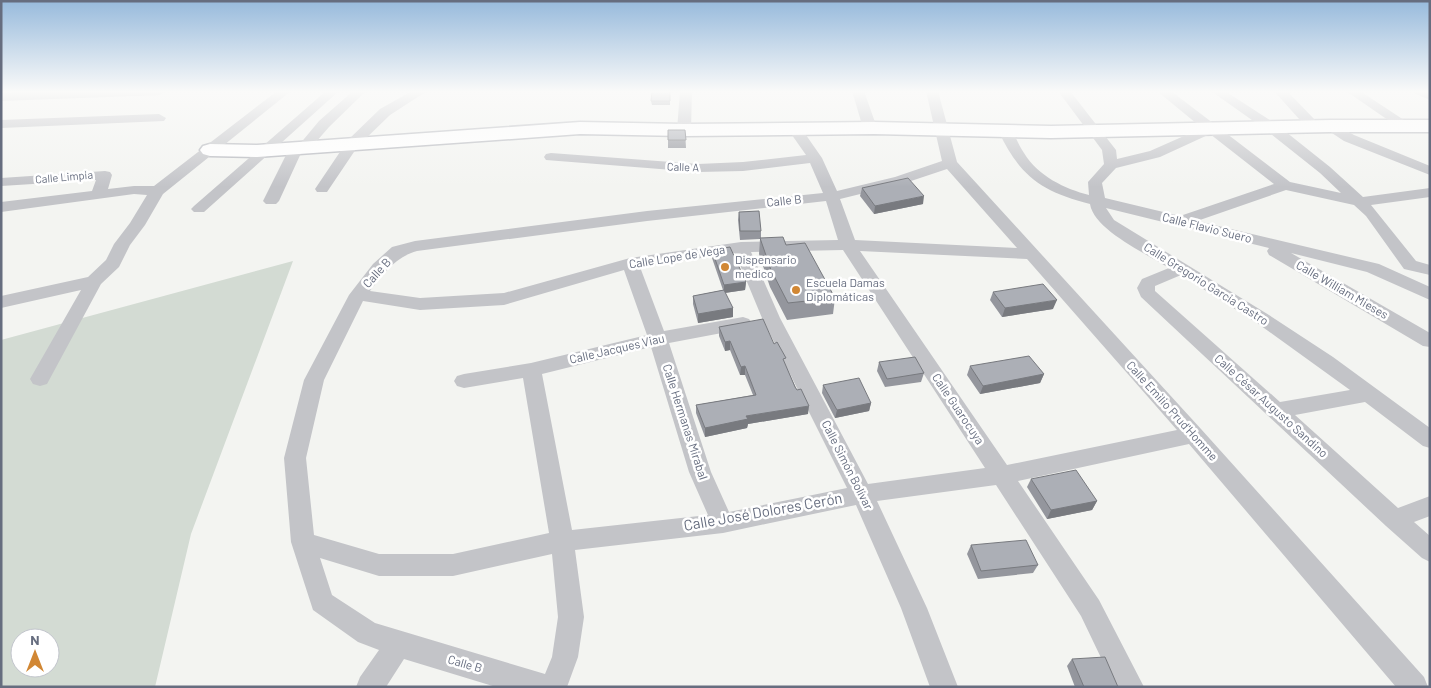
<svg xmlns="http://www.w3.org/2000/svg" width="1431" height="688" viewBox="0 0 1431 688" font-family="Barlow,sans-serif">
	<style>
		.green { fill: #d3dbd3; fill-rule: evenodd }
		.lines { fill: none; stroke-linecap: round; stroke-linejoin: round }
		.secondary-casing { stroke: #b5b7bd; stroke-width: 3 }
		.minor { fill: #c3c4c8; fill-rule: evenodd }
		.secondary { fill: #fff; fill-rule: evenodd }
		.wall { fill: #94969d }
		.shaded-wall { fill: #787a7f }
		.building { fill: #acafb6; stroke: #787a7f }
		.poi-dot { fill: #d18734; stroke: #fff; stroke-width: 2 }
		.labels { text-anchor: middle; stroke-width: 5; stroke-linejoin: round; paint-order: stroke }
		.far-street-label { font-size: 11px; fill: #666d7f; stroke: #fff }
		.street-label { font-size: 12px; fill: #666d7f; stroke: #fff }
		.poi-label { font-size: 12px; fill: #666d7f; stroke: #fff; text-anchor: start }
		.near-street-label { font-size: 15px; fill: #666d7f; stroke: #fff }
	</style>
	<rect width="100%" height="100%" fill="#f3f4f1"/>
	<!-- green -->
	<path class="green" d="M293,261L191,534L155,687H1V340ZM20,638H50V668H20Z"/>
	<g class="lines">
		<defs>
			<path id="secondary" d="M1331,120H1430V132H1331L1051,138L874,134L684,136L580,134L257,157L210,156L203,154L200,150L203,146L210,144L257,145L580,122L684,124L874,122L1051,126Z"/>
		</defs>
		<!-- secondary casing -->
		<use href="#secondary" class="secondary-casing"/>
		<!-- minor -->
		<path class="minor" d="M65,91H166L160,95L1,101V93Z
			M277,91H291L163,194L145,225L130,245L119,267L101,284L47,384L40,386L33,384L30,379L81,290L1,308V296L88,277L106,260L114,244L130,223L147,195L134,194L1,212V202L92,191L96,180L1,186V178L105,171L110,172L112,175L108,189L134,186H154Z
			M326,91H339L204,212H194L191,209L194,206Z
			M353,91H366L329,127L309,150L302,151L279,201L276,204H266L263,201L291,145H299L319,121Z
			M412,91H427L390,115L358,146L327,192H317L315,189L348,140L380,109Z
			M680,91H692L691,130L684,134L677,130Z
			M852,91H864L877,128L875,131L870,132L863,128Z
			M926,91H938L957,162L1201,429L1424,677L1428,687H1396L1189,444L1018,481L1099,600L1144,687H1115L1081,616L996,485L877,501L927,608L958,687H930L901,608L856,505L723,533L575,550L584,617L578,657L567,687H496L404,659L386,687H356L360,677L379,650L358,642L313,610L291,542L284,458L304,380L349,295L373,264L392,247L415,241L647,211L823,193L810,163L743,171L698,172L546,160L544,157L546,154L551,153L698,164L743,162L806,155L787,128L794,124L799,125L822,158L837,191L895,177L942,161ZM947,169L1017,248L855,240L840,199L905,183ZM826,201L838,240L741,242L630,258L504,293L420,298L370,291C383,274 395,257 417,251L647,221ZM843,250L985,468L868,484L780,318L751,252ZM860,251L1027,259L1177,430L1007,465ZM735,253L762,318L847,488L729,512L711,472L669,343L743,329L749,327L752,323L749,319L743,317L664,331L640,267ZM624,270L647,335L531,363L464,374L457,376L454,381L457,386L464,388L523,378L549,533L453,554H379L314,535L306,458L324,380L363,301L420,310L504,305ZM651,347L689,472L708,515L572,530L542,374ZM552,554L558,617L552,657L545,674L375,623L332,595L320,558L379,576H453Z
			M1058,91H1070L1116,150L1117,159L1150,151L1202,128L1157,91H1171L1290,182L1341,193L1320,173L1266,130L1211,91H1225L1276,124L1330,167L1363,197L1430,188V197L1371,205L1416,261L1430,265V275L1404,269L1366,216L1354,205L1286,190L1197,221L1379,264L1430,287V300L1367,272L1291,253L1430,333V347L1423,346L1269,255L1267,251L1269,248L1106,208L1114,220L1269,315L1333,357L1430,428V448L1423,446L1365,402L1295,415L1398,508L1430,496V516L1414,522L1430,536V562L1422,558L1386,526L1141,297L1137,288L1142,279L1169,268C1147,254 1094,230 1090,204C1043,192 1020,177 999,132L1001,129H1011C1016,137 1019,146 1024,153C1038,176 1065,189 1089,195L1088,182L1104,164L1102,150ZM1210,134L1274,184L1180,216L1105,198L1102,183L1116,168L1160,157ZM1181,275L1257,323L1350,390L1280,402L1155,291V286Z
			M1274,91H1287L1318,123L1320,126L1318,129H1308Z
			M1346,91H1360L1413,126L1411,129H1401Z
			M1414,91H1430V100L1416,94Z
			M159,114L166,118L164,121L1,128V120Z
			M1331,122L1354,135L1430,166V175L1344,141L1326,129L1324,126L1326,123Z"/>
		<!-- secondary -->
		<use href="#secondary" class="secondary"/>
	</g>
	<!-- wall -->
	<path class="wall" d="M670,91V105H652L651,101Z
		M668,130H685L686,148H668Z
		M862,188L923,204L874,214L860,196Z
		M739,212L761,231V238L786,245L835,298L833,314L787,320L770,287L759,254L760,239L740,240L738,220Z
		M712,250L746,282L745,290L725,293L733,308V317L698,323L693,304V296L723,290L712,258Z
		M993,292L1053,309L1002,317L990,300Z
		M719,327L774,344L785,364L808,414L748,424L747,428L705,437L696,413V405L753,395L745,375H740L730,350L725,351L719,336Z
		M879,362L924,373L921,382L885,387L877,371Z
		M970,366L1044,374L1040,383L980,394L967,375Z
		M823,385L871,403L869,411L835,418L822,393Z
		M1031,479L1097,501L1092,510L1047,519L1027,487Z
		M971,545L1038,565L1033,573L978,579L967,554Z
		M1072,659L1118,687H1075L1067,666Z"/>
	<!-- shaded-wall -->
	<path class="shaded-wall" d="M924,196L923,204L874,214L875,206Z
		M746,282L745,290L724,293V285Z
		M1057,300L1053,309L1002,317L1005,308Z
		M733,308V317L698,323V314Z
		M730,341V350L725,351V342Z
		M745,366V375H740L741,367Z
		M1044,374L1040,383L980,394L983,386Z
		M871,403L869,411L835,418L837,410Z
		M809,406L808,414L748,424L747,428L705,437V428L746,416Z
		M1097,501L1092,510L1047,519L1051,510Z"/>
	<!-- building -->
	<path class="building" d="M652,91H670V101H651Z
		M668,130H685L686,140H668Z
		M908,178L924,196L875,206L862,188Z
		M759,211L761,231H740L739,212Z
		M783,237L786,245L805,243L835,298L788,303L771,270L760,238Z
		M730,247L746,282L724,285L712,250Z
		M1043,284L1057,300L1005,308L993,292Z
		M724,290L733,308L698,314L693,296Z
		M763,319L774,344L777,342L786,358L783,359L795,387L797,390L801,389L809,406L746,416L748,419L705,428L696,405L756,395L745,366L741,367L730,341L725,342L719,327Z
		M1029,356L1044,374L983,386L970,366Z
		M915,357L924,373L887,379L879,362Z
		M859,378L871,403L837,410L823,385Z
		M1076,470L1097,501L1051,510L1031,479Z
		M1026,540L1038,565L981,571L971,545Z
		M1105,657L1118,687H1084L1072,659Z"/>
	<!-- sky -->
	<linearGradient id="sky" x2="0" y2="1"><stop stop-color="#97badc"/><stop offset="0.49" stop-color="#fafaf9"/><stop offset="1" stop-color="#fafaf9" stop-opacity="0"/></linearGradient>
	<rect width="1431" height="187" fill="url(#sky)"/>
	<!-- markers -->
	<g class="poi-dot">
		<circle cx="725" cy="267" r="5"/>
		<circle cx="796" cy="290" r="5"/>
	</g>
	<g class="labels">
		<!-- far-street labels -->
		<g class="far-street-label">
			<text transform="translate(683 167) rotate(2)" y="4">Calle A</text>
			<text transform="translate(64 177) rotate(-5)" y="4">Calle Limpia</text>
		</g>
		<!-- street labels -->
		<g class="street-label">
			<text transform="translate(784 201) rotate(-6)" y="4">Calle B</text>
			<text transform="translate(1207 228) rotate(14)" y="4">Calle Flavio Suero</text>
			<text transform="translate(677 257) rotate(-9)" y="4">Calle Lope de Vega</text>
			<text transform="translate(377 273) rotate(-48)" y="4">Calle B</text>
			<text transform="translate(1206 284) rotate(32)" y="4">Calle Gregorio García Castro</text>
			<text transform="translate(1342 290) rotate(30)" y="4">Calle William Mieses</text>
			<text transform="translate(617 349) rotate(-13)" y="4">Calle Jacques Viau</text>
			<text transform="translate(1271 406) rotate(42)" y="4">Calle César Augusto Sandino</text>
			<text transform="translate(958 409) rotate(56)" y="4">Calle Guarocuya</text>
			<text transform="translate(1172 411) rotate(48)" y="4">Calle Emilio Prud'Homme</text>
			<text transform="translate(685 422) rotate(72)" y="4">Calle Hermanas Mirabal</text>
			<text transform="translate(847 465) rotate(63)" y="4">Calle Simón Bolívar</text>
			<text transform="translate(465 664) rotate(16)" y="4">Calle B</text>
		</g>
		<!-- poi labels -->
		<g class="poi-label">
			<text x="735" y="264">Dispensario<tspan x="735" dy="14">medico</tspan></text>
			<text x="806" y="287">Escuela Damas<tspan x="806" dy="14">Diplomáticas</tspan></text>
		</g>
		<!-- near-street labels -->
		<g class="near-street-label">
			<text transform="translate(763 512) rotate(-10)" y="5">Calle José Dolores Cerón</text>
		</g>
	</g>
	<!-- border -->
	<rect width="1431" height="688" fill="none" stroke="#666d7f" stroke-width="5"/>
	<!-- north arrow -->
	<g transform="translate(35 653)"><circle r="24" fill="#ffffff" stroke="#c2c5cc"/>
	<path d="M0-4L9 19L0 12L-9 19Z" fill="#d18734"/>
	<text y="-8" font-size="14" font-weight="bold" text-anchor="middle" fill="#666d7f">N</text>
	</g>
</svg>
